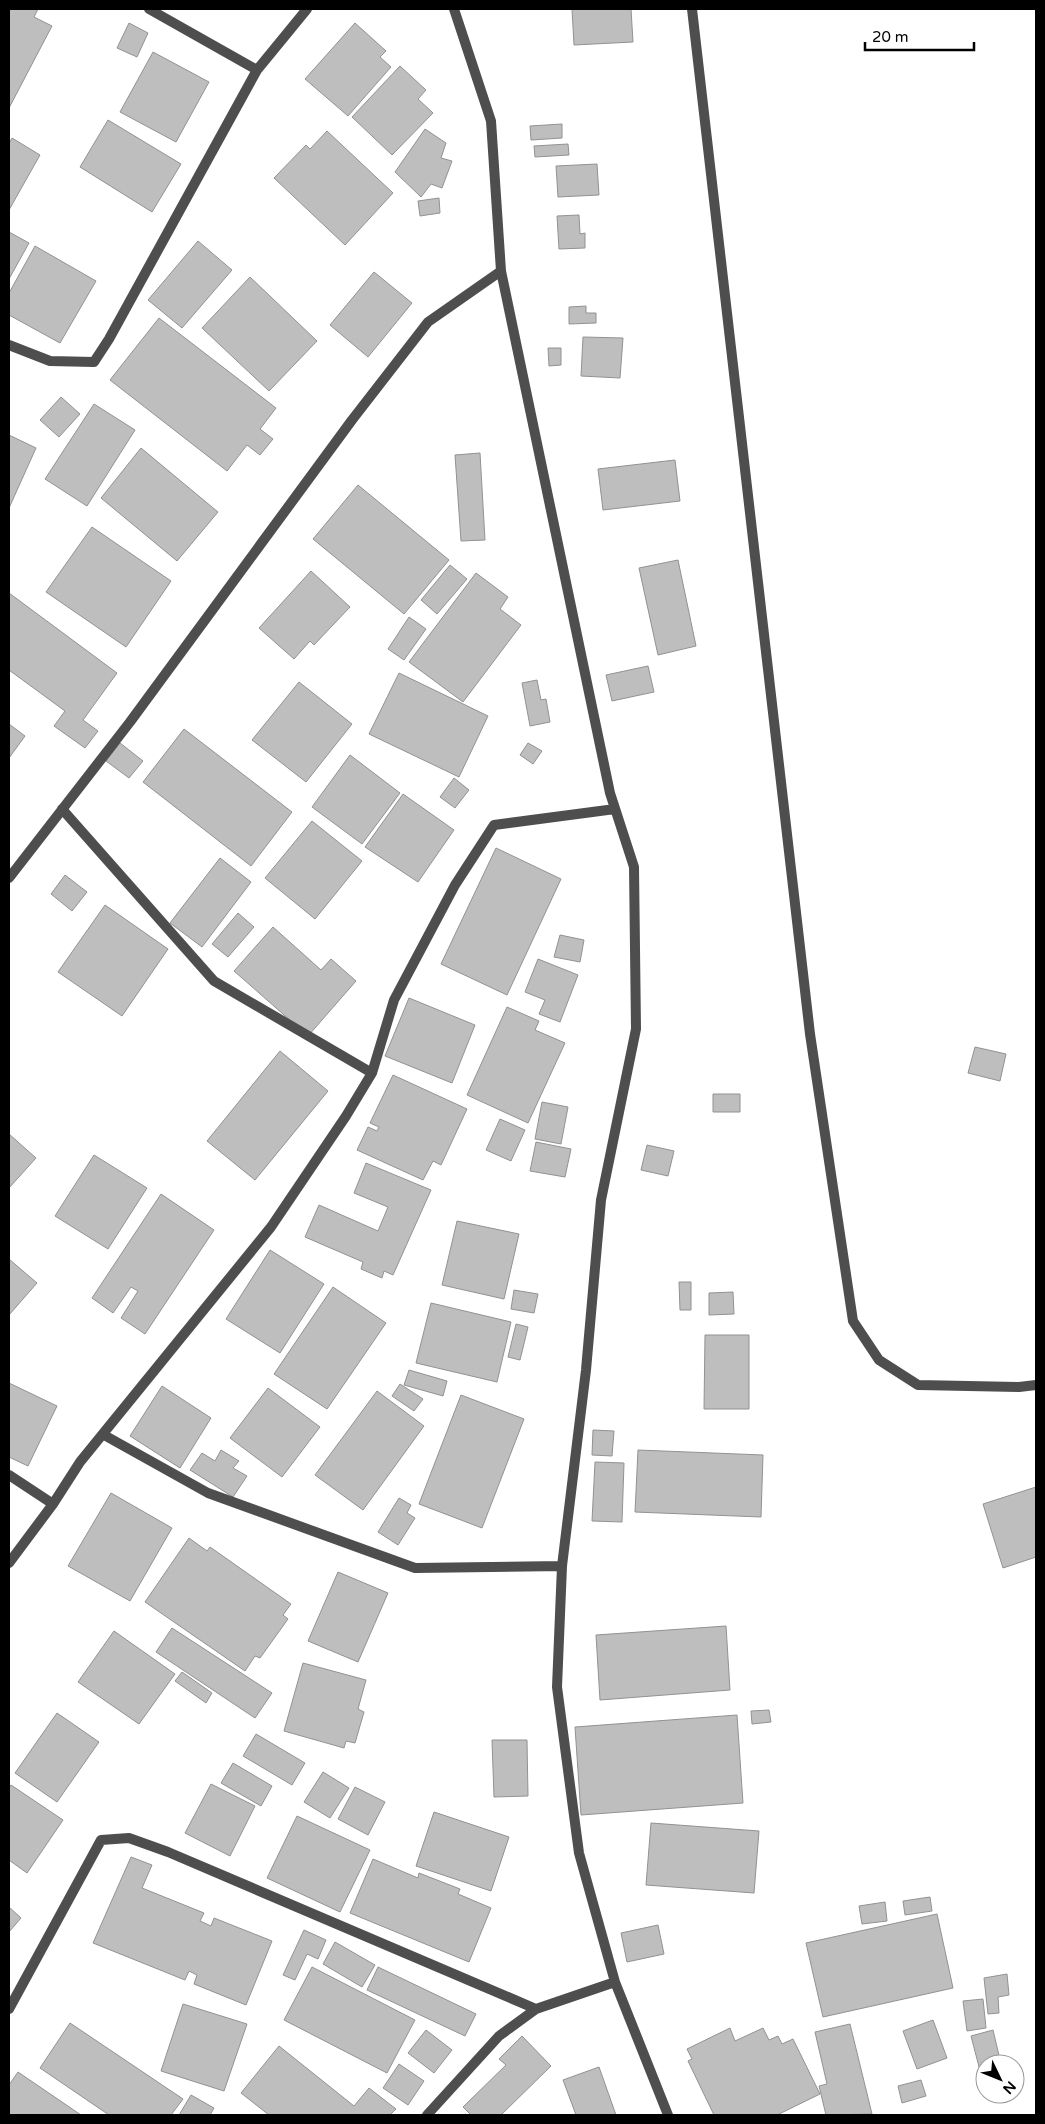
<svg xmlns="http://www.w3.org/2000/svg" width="1045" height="2124" viewBox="0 0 1045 2124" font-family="'Varela Round',sans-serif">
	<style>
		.building { fill: #bebebe; stroke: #929292 }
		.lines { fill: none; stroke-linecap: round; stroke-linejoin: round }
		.lane { stroke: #4e4e4e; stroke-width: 10 }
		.street { stroke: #4e4e4e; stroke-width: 10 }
	</style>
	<rect width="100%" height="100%" fill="#fff"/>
	<!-- building -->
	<path class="building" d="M9,9H38L34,17L52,26L9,108Z
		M572,9H631L633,42L574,45Z
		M129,23L148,33L137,57L117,48Z
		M355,23L386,51L380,57L391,67L348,116L305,79Z
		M153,52L209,82L176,142L120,112Z
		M400,66L426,90L418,99L433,113L392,155L352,117Z
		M108,120L181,164L152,212L80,167Z
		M562,124V138L531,140L530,126Z
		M425,129L446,143L441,158L452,161L442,188L431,184L421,197L395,172Z
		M327,131L393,193L345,245L274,178L306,145L310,149Z
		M12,138L40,155L9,210V144Z
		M568,144L569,155L535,157L534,146Z
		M597,164L599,195L558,197L556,166Z
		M439,198L440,213L420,216L418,201Z
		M579,215L580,234L585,233V248L559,249L557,216Z
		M9,232L29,243L9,279Z
		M198,241L232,270L182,328L148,300Z
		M35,246L96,281L60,343L9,315V293Z
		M374,272L412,303L368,357L330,325Z
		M250,277L317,341L269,391L202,328Z
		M586,306V313H596V323L569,324V307Z
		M159,318L276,408L260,429L273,439L260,455L247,445L227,471L110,380Z
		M583,337L623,338L620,378L581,376Z
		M548,348H561V365L549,366Z
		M61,397L80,414L59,437L40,420Z
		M94,404L135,430L87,506L45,479Z
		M9,435L36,448L9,508Z
		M141,448L218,512L177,561L101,498Z
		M480,453L485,540L461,541L455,455Z
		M675,460L680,501L603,510L598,469Z
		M358,485L449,560L404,614L313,539Z
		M92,527L171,581L126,647L46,592Z
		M678,560L696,646L658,655L639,568Z
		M450,565L467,579L437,614L421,600Z
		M311,571L350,607L314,645L310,641L294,659L259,628Z
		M476,573L508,597L500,609L521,625L463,702L409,662Z
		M9,593L117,673L83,720L98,731L85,748L54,726L65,711L9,670Z
		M409,617L426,629L404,660L388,649Z
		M648,666L654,692L612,701L606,675Z
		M399,673L488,716L459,777L369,734Z
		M537,680L541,700L546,699L550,722L530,726L522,683Z
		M299,682L352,724L306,782L252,740Z
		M9,724L25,736L9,758Z
		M184,729L292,812L251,866L143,782Z
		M120,743L143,761L129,778L106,761Z
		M528,743L542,751L533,764L520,755Z
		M350,755L400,793L362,844L312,807Z
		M454,778L469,790L455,808L440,797Z
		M403,794L454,830L418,882L365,847Z
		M312,821L362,861L315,919L265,878Z
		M496,848L561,879L507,995L441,964Z
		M220,858L251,882L202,947L170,923Z
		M65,875L87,892L72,911L51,894Z
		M105,905L168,949L122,1016L58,972Z
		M238,913L254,927L228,957L212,944Z
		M273,927L321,970L331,959L356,981L308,1036L234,971Z
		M560,935L584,940L580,962L554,957Z
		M538,959L578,975L560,1022L539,1014L545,1000L525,992Z
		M409,998L475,1025L452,1083L385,1056Z
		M507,1007L539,1021L535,1030L565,1043L528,1123L467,1095Z
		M975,1047L1006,1054L1000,1081L968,1073Z
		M280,1051L328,1091L255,1180L207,1141Z
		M393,1075L467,1109L441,1165L433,1161L423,1180L357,1150L368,1127L377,1131L379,1127L370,1123Z
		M713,1094H740V1112H713Z
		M542,1102L568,1107L561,1144L535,1139Z
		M500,1119L525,1130L511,1161L486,1150Z
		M9,1134L36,1158L9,1188Z
		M536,1142L571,1149L565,1177L530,1171Z
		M647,1145L674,1151L668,1176L641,1170Z
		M94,1155L147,1188L108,1249L55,1216Z
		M366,1163L431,1190L393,1275L384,1271L382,1278L361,1269L363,1262L305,1237L319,1205L378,1231L388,1207L354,1193Z
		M161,1194L214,1230L145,1334L121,1318L138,1291L131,1287L113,1313L92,1298Z
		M457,1221L519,1234L504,1299L442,1285Z
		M270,1250L324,1284L280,1353L226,1319Z
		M9,1259L37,1283L9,1315Z
		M679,1282H691V1310H680Z
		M333,1287L386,1323L327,1409L274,1374Z
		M514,1290L538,1294L534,1313L511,1309Z
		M733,1292L734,1314L709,1315V1293Z
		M431,1303L511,1322L497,1382L416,1363Z
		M516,1324L528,1327L520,1360L508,1357Z
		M705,1335H749V1409H704Z
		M409,1370L447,1381L443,1396L404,1385Z
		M9,1383L57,1406L28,1466L9,1457Z
		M400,1384L423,1399L414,1411L392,1396Z
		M162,1386L211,1418L180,1468L130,1436Z
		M268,1388L320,1427L282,1477L230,1438Z
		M377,1391L424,1426L363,1510L315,1475Z
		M461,1395L524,1419L482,1528L419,1504Z
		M593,1430L614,1431L612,1456L592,1455Z
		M221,1450L239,1461L233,1468L247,1476L233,1497L190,1470L202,1453L215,1461Z
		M638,1450L763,1455L761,1517L635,1512Z
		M595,1462L624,1463L622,1522L592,1521Z
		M1036,1487V1557L1003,1568L983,1504Z
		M111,1493L172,1528L130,1601L68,1566Z
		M399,1498L411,1505L407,1513L415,1518L398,1545L378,1532Z
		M189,1538L207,1551L210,1547L291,1604L283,1615L288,1619L260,1658L255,1656L245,1671L145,1602Z
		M338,1572L388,1593L358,1662L308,1641Z
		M726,1626L730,1690L600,1700L596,1635Z
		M172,1628L272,1693L255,1718L156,1652Z
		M114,1631L175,1674L139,1724L78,1682Z
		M303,1663L366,1680L358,1709L364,1712L355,1743L346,1741L344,1748L284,1731Z
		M182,1672L212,1693L206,1703L175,1681Z
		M769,1710L771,1722L752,1724L751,1711Z
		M57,1713L99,1742L57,1802L15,1773Z
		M737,1715L743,1803L581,1815L575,1727Z
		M256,1734L305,1763L292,1785L243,1756Z
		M492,1740H527L528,1796L494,1797Z
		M233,1763L272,1786L261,1806L221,1783Z
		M323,1772L349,1788L330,1818L304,1802Z
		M211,1784L255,1806L230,1856L185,1833Z
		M11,1785L63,1820L27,1873L9,1860V1788Z
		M355,1787L385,1802L368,1835L338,1819Z
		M434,1812L509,1837L491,1891L416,1866Z
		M297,1816L370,1850L340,1912L267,1878Z
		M651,1823L759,1831L754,1893L646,1885Z
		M131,1857L152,1865L142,1888L204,1913L200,1921L211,1926L214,1918L272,1941L246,2005L194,1984L197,1975L189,1971L185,1980L93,1943Z
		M373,1859L418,1878L419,1873L460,1889L458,1894L491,1908L469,1962L350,1913Z
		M930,1897L932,1911L905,1915L903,1901Z
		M885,1902L887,1921L862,1924L859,1906Z
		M9,1907L21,1918L9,1932Z
		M937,1914L953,1988L823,2017L806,1943Z
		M658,1925L664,1954L627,1962L621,1933Z
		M304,1930L326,1940L318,1959L307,1954L295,1980L283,1975Z
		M335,1942L375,1965L362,1987L323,1964Z
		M312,1967L415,2020L387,2073L284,2020Z
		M378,1967L476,2014L465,2036L367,1990Z
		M1007,1974L1009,1995L998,1997L999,2013L988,2014L984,1978Z
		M983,1999L986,2028L967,2031L963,2001Z
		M183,2004L247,2024L224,2091L161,2071Z
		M933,2020L947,2058L917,2069L903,2031Z
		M70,2023L183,2099L171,2115H109L40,2068Z
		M850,2024L872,2114L826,2115L819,2086L827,2084L815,2032Z
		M730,2028L735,2041L763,2028L769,2040L778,2036L782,2044L793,2039L820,2094L777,2115H714L688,2061L692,2059L687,2049Z
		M426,2030L452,2050L434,2073L408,2053Z
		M993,2030L1001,2064H985L984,2086L971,2036Z
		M522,2036L551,2066L501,2115H471L463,2107L506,2065L499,2059Z
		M279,2046L354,2106L369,2088L396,2109L390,2115H269L241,2093Z
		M399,2064L424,2081L408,2105L383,2088Z
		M599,2067L616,2115H576L563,2080Z
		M18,2072L81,2115H9V2085Z
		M921,2080L926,2096L902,2103L898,2086Z
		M191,2095L214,2108L210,2115H179Z"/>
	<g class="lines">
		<!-- lane -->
		<path class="lane" d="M692,9L810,1034L853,1321L879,1360L918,1385L1019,1387L1036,1385"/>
		<!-- street -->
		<path class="street" d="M149,9L257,70
			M454,9L491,121L501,271L610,793L634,867L636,1029L601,1200L586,1370L562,1566L557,1687L579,1853L615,1982L668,2115
			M9,345L50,361L94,362L109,339L257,70L307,9
			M62,809L214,981L372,1073
			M9,878L130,722L352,420L428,322L501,271
			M104,1435L208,1493L415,1568L562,1566
			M9,1475L53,1504
			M9,1563L53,1504L80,1462L271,1227L346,1116L372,1073L394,1000L455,885L494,825L615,809
			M9,2009L101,1840L129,1838L168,1852L536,2009
			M427,2115L499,2036L536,2009L615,1982"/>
	</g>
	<!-- border -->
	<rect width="1045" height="2124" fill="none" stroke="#000000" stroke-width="20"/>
	<!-- north arrow -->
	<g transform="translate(1000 2079) rotate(133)"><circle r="24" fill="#ffffff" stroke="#999999"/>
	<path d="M0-4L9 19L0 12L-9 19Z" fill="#000000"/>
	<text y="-8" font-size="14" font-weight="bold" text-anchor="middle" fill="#000000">N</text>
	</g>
	<!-- scale -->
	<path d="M865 42v8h109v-8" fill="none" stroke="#000000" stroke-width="2.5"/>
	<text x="872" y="42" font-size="15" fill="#000000" stroke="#ffffff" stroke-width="4" paint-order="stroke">20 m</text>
</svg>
